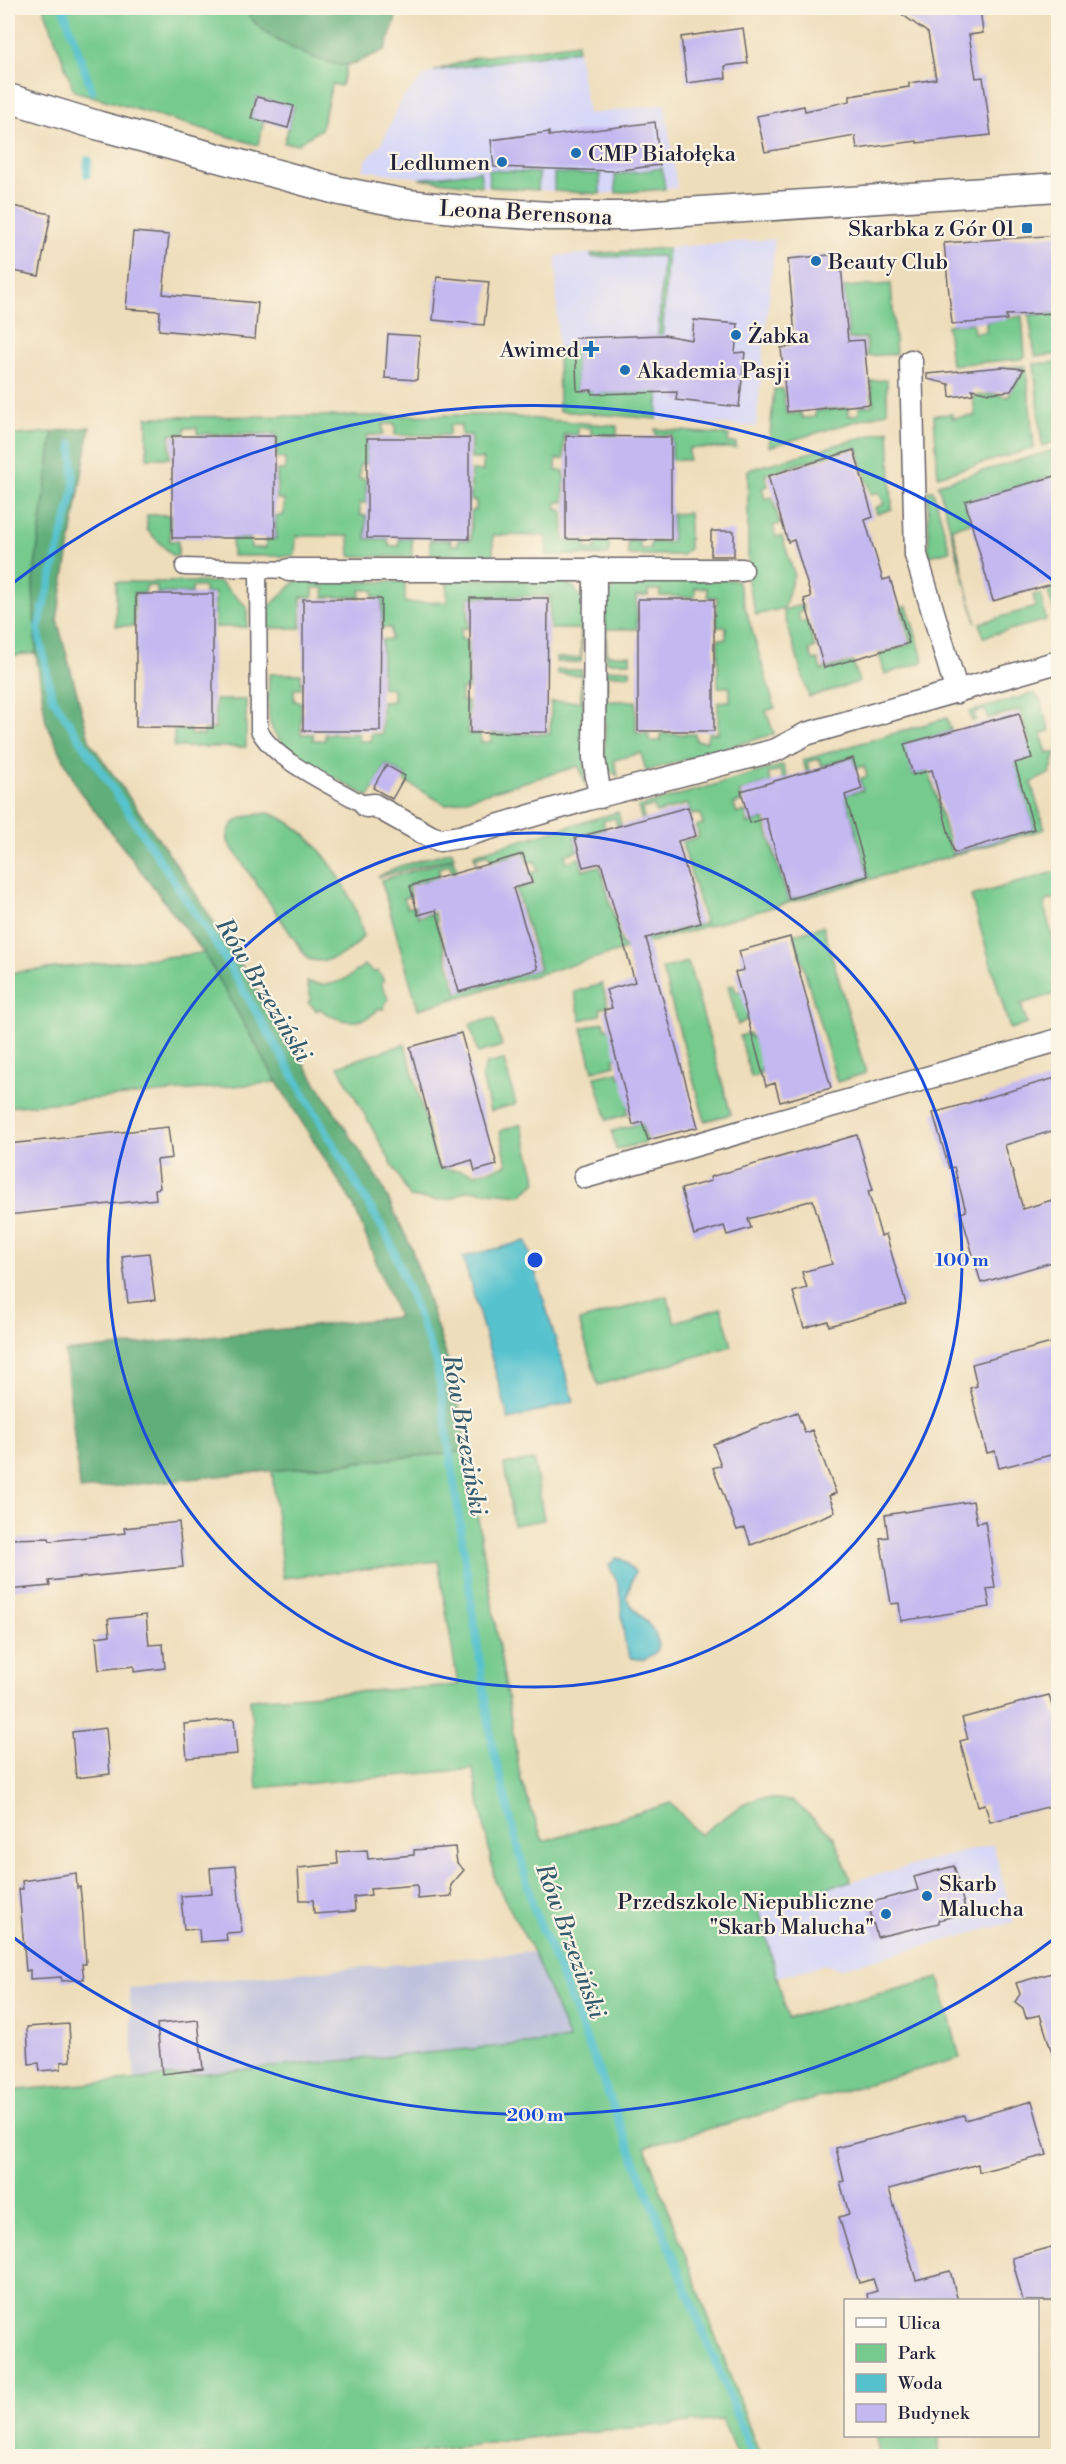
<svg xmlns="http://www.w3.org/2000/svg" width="1066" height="2464" viewBox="0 0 1066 2464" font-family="'Libre Bodoni',serif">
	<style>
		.built { fill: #d7d7f8 }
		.industrial { fill: #bfc2dd }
		.green { fill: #76ca8e; stroke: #4c7664; stroke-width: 1.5 }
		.forest { fill: #60ae79; stroke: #41685a; stroke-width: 1.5 }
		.water { fill: #56c2ce; stroke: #3c7284; stroke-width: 1.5 }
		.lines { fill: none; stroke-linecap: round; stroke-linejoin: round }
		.stream { stroke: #56c2ce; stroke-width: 8 }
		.building { fill: #c3b8f0 }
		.pedestrian-casing { stroke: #696367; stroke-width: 19 }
		.minor-casing { stroke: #696367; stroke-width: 25 }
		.tertiary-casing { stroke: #696367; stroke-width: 31 }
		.pedestrian { stroke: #fff; stroke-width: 16 }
		.minor { stroke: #fff; stroke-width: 22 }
		.tertiary { stroke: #fff; stroke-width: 28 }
		.ring { fill: none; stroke: #1d4ed8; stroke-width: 3 }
		.poi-dot { fill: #1f6fb2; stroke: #fcf5e5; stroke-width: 2 }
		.labels { text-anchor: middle; stroke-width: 4.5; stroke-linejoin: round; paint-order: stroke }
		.poi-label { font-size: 22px; fill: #22223b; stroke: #fcf5e5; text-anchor: start }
		.street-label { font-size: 22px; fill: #22223b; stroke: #fcf5e5 }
		.water-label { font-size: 24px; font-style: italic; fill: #345a6e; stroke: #fcf5e5 }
		.centre { fill: #1d4ed8; stroke: #fcf5e5; stroke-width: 3 }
		.ring-label { font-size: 18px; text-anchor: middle; font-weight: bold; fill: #1d4ed8; stroke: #fcf5e5; stroke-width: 4.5; stroke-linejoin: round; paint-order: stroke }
	</style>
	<rect width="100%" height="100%" fill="#fcf5e5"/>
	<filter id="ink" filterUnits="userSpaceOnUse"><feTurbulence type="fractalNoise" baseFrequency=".0167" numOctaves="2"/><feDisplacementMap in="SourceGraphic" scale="12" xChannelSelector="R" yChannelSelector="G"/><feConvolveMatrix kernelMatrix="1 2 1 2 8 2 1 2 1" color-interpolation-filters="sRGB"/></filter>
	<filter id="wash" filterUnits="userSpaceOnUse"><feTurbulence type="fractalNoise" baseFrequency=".008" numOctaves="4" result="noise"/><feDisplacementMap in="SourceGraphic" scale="24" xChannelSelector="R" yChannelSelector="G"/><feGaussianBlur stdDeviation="1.35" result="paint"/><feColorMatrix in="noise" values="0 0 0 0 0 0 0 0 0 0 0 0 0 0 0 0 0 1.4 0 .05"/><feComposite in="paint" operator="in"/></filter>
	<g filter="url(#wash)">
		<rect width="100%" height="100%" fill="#eeddba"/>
		<!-- built -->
		<path class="built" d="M578,50L588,114L665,104L677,188L600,194L554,191L490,187L363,170L367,159L381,144L402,99L421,79L434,71Z
			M775,239L756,427L559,411L556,256Z
			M993,1844L1014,1922L839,1969L826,1964L777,1977L758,1906Z"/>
		<!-- industrial -->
		<path class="industrial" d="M533,1952L570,2040L135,2081L129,1988Z"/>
		<!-- green -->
		<path class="green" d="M44,8H245L246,11L278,41L328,61L347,65L341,86L332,84L321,129L298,144L284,143L294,107L257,97L251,118L264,121L258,145L74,91Z
			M577,43L578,50L434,71L475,58Z
			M662,168L665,189L616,193L615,175Z
			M488,170L539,173L538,190L490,187Z
			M480,171L482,186L419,179Z
			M554,173L600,174V194L554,191Z
			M668,248L657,419L559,411L558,349L576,348L577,391L592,390L593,394L641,393L656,372L663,256L592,257L591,254Z
			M891,284L896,354L867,356L866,338L849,339L844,287Z
			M1058,313V355L1035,356L1029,315Z
			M1022,316L1025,356L1022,359L951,365L947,325L973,323L974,333L986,332V322Z
			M1058,362V441L1042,446L1034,364Z
			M1026,366L1034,448L938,476L934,415L952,414V418L975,416L973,396L994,394L1008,397L1022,373L1002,367Z
			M887,380V412L769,447L774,389H783L786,414L801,413L802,418L815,417V411L848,408L849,416L859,414V407L873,405L871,381Z
			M492,415L617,426V435L591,434V428L578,427V435L564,434V459H556V471H564V502H557V510H563L564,541L586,542V549H596V542H609V555H547L546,536L493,535V555H430V540H451V545H458V540H471V511L476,510V501H471V471H483V459H471V435H461V425H450L449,435H395V424H383V435H367L366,464H360L359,478L366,479V503H360V515L366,516V539H388L389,546H399V539H412V557L350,556L349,536H296L295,556H232V539H250L251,548H266V540L276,539V516L284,515V500L277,499V470H285V458H277L276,434H197V428H185L184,434H170V458H147V417Z
			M655,429L729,435L728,443H736V448H689V460H672V435H656Z
			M889,430L892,509L877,514L875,508L884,504L879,492L871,495L857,447L765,474L768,486L762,488L765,499L772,497L780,524L773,526L776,537L782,536L794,574L784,608L756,615L748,583V470Z
			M53,432L33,583L36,653L8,656V436Z
			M1058,449V475L965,501L971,523L952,528L976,623L938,484Z
			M933,490L950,551L929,556L928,491Z
			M689,513V549L682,555H628V541H640V549H650L651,542H672V514Z
			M147,515H170V541H178V556H173L147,530Z
			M447,579L558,580L574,587L584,604L581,662H556V658H581V629H550V596L468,597V628L461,629V639L468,640V689H461V701L468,702V734H480L481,742H491V734H550L551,702L581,701V675L557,674V670H582L586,787L579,766L446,805L404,781L406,776L386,764L369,797C345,783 279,751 271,726C266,711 269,690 269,674H301V689H294V701L301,702V734H313V740H325V734H359V741H371V734H382V702L393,701V688H382V640L391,639V628H382V598L373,597V590H360V597H324V588H313V597H301V628H269V607L296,581L405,582V603L447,602Z
			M628,580H737L775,708L766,711L774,734L646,771L641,753L614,760L618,776L609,770L605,760V670L630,669V675H607V701H636V733L649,734V741H661V734H695L696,741H707L708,733H718V702L730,701V687H718V639H726V627H717V597H708L707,588H695V597L660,596V590H648V596H636L637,629H606L607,655H630V662H606C605,635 594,589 628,580Z
			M116,582H220L247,607V627H215V593H204V587H192V593H157V586H146L145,593H134V626H116Z
			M1058,582V617H1056L1048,592L1055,590L1053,584Z
			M1041,594L1046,620L983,637L980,623L1036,607L1033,595Z
			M802,605L804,611L798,612L800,622L807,621L815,648L809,650L813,660L818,659L821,670L853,662L859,682L809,697L783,610Z
			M907,606L924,662L885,674L879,654L911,644L901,608Z
			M1034,693L1041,701L1050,731L1041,734L1047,753H1056L1050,773L1031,783L1045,829L418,1009L381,880L453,859L457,871L452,872L450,865L438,868L440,876L408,885L411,896L404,898L407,908L414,906L418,917L434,913L457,993L540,969L516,889L534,884L530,873L538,871L535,861L528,863L524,852L491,861L488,854L476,857L477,866L474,854L618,812L621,824L617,826L615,818L603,821L605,829L574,838L577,851L565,855L567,862L579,858L583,870L600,866L622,946L705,923L682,842L699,837L696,826L703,824L700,814L692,815L688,804L656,813L654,806L642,809L644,819L642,820L638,807L783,765L787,778L783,779L780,770L768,774L771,782L739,792L742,801L734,804L737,814L745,811L748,824L764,819L788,900L869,876L845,795L863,790L860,779L867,776L864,766L857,768L853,757L822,766L819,759L807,762L809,770L806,771L803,760L947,718L951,731L905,744L913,775L929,771L952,854L1034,829L1010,748L1030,743L1020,710L988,718L985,710L974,713L976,720L972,721L969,712Z
			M215,700H246V747H174V730H190V735H204V730L215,729Z
			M268,813C312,824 356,893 363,936C352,953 328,965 308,959L228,842C226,818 248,815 268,813Z
			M452,851L454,857L378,877L397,867Z
			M1058,871V897L1046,901L1044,905L1058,959V993L1021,1004L1027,1024L1010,1029L971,896Z
			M823,926L866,1073L837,1082L794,934Z
			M204,953L277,1082L8,1107V973Z
			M688,962L731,1114L705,1121L662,969Z
			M364,965L374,972L378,971L384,981L381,983L388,998L383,1009L379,1008C363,1028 337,1023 319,1008L317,1011L308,1002L311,999L307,982C330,989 347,981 364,965Z
			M602,984L608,1006L601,1008L600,1015L581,1020L574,992Z
			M734,985L736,992L746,990L753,1016L738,1025L728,986Z
			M494,1018L502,1046L478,1053L470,1024Z
			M604,1022L606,1029L614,1027L621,1057L613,1059L615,1065L593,1071L582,1028Z
			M749,1033L751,1038L759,1036L767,1067L760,1069L761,1074L751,1077L740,1036Z
			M405,1044L438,1167C452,1172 462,1168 475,1174L507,1165L500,1131L521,1124L537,1181L521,1195L468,1190L453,1198L436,1200L410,1197L338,1066Z
			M504,1060L516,1104L490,1111L482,1077L486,1064Z
			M618,1072L620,1078L627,1076L635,1106L627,1108L628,1114L607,1120L595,1077Z
			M642,1123L646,1142L616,1150L612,1131Z
			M667,1296L675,1322L721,1308L732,1346L598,1385L579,1321Z
			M467,1451L521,1781L543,1841L671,1803L700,1835L739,1807L758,1798L792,1800L834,1837L851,1881L758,1906L788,2018L939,1978L960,2058L645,2147L760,2456H737L722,2420L552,2435L387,2456H8V2091L569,2040L533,1952L495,1881L473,1769L257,1788L250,1699L458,1685L438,1561L283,1578L272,1471Z
			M534,1460L544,1520L513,1525L504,1464Z
			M875,2436H939V2456H880Z"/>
		<!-- forest -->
		<path class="forest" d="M245,8H396L395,21L385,50C374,54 358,64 346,65C321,66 252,33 245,8Z
			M90,427L57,619L90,742L181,871L381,1184L411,1247L454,1380L467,1451L80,1490L65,1352L398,1317L353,1204L277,1082L204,953L78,789L46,722L36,653L33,583L53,432Z"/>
		<!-- water -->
		<path class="water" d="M526,1241L574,1401L509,1420L463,1257Z
			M616,1558L622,1559L635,1572L626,1598C637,1616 665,1632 656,1652L644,1660L631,1658C621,1642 623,1608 619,1587C617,1579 611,1573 609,1565Z"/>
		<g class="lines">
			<!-- stream -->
			<path class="stream" d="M63,8L92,91
				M87,174L88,160
				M72,444L74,490L38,629L52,697L221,952L390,1241L437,1365L492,1745L533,1906L753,2456"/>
		</g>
		<g id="blocks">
			<!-- building -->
			<path class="building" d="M893,8H980L983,33L969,35L976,78L983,77L991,135L917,143V141L857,149L855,136L765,152L757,116L804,106L805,111L850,101V96L909,87V83L936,79L928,33Z
				M743,28L748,63L725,66L726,78L687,83L681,37Z
				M257,97L294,106L288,128L251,118Z
				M655,122L660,165L614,171L494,167L491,140L549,132V136Z
				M8,205L51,214L39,276L8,270Z
				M133,232L169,235L163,294L258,303L255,339L159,330L160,311L126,309Z
				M1059,235V313L1006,315L1007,320L952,324L944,243Z
				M840,254L848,341L864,340L870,404L787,412L781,348L796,346L788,259Z
				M437,277L489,282L484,325L433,320Z
				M694,320L738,324L735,353L745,352L739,407L676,400L677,392L592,394V390L577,391L575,338L664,335L692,340Z
				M388,334L420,336L417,380L385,378Z
				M1002,367L1024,369L1011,391L989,393L972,389L973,394L950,397L949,384L927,379V374Z
				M172,436H275V538H172Z
				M566,436L671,437V540L566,539Z
				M367,438H469V539L367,538Z
				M854,450L873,517L865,520L883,580L890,578L909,643L824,668L804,599L811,597L794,540L788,542L768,476Z
				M1059,475V582L993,601L965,501Z
				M711,531H734V556H711Z
				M136,594H213V728L136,727Z
				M470,598H548L547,732L470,733Z
				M303,599H381L380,731H303Z
				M638,599H714V731H638Z
				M1019,713L1032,758L1015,763L1034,829L954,853L932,770L913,775L904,744Z
				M853,758L862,789L845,795L868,876L789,899L766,818L750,823L741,791Z
				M386,765L405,776L392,799L373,788Z
				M688,807L696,836L678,841L701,923L646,938L698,1127L648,1140L642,1122L633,1125L604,1010L612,1008L606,990L635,982L601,863L583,867L575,838Z
				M523,854L532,883L513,888L538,969L459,992L436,910L418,915L410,886Z
				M790,937L831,1088L780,1102L775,1083L766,1086L735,972L744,970L739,951Z
				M461,1033L497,1165L475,1171L472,1160L443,1169L410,1047Z
				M1059,1077V1129L1005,1145L1023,1209L1052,1200L1059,1221V1260L981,1283L961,1213L966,1211L954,1167L949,1168L933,1113Z
				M168,1127L172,1158L157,1160L160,1188L155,1189L156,1199L8,1215V1144Z
				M857,1135L873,1190L868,1191L881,1236L886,1234L906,1304L829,1326L828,1321L804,1328L793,1292L807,1288L802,1272L832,1264L813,1200L748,1219L751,1228L727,1235L724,1226L694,1235L681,1189L711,1181L710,1177Z
				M149,1253L155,1300L128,1303L122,1256Z
				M1059,1341V1453L999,1468L995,1451L987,1453L970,1388L977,1386L972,1364Z
				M797,1412L805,1433L812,1430L836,1493L829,1496L835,1512L751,1545L745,1528L737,1530L713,1468L721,1465L713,1444Z
				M973,1501L977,1523L985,1521L995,1588L987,1589L990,1607L901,1621L899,1603L891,1604L880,1538L888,1537L885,1515Z
				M179,1522L183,1567L49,1581L50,1586L8,1590V1539L49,1538L50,1541L125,1533L124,1528Z
				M146,1615L149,1645L163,1644L165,1668L134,1672V1666L99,1670L96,1637L110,1635L108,1619Z
				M1049,1695L1055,1716L1059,1715V1804L990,1822L985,1804L978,1806L960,1741L968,1739L962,1718Z
				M234,1719L237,1754L187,1758L184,1724Z
				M106,1728L110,1774L76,1778L72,1732Z
				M455,1847L457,1863L464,1870L451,1885L452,1896L418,1899L417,1885L370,1889L371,1895L354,1897L355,1911L314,1914L313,1900H300L298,1868L338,1864L337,1852L367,1850L368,1859L414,1855V1850Z
				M236,1866L242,1932L226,1933L227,1940L200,1942L199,1929L184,1930L181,1896L212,1894L210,1868Z
				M954,1866L966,1913L939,1920V1923L877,1937L868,1903L918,1890L914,1877Z
				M76,1873L77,1888L80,1887L83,1915L86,1964H82L84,1979L62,1981L61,1977L30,1979V1970L26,1971L19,1889H23L22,1881Z
				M1059,1971V2055L1053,2056L1040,2015L1026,2018L1023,2008L1015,2002L1020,1994L1016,1983Z
				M198,2020L203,2069L162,2074L157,2024Z
				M69,2024L71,2061L61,2062V2069L40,2071L39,2063L29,2064L27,2027Z
				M1032,2101L1047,2155L979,2172L978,2164L889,2189L916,2280L950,2271L958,2301H868L867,2294L877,2291L873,2279L859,2283L839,2217L849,2214L840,2182L844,2181L836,2148L964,2115L965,2120Z
				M1059,2245V2301H1023L1012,2258Z"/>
		</g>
	</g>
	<g filter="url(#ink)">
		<use href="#blocks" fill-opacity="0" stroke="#696367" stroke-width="1.5"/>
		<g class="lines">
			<defs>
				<path id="pedestrian" d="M184,567L289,570
					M258,568L259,730C274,761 335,787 366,806"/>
				<path id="minor" d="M911,361L916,555L957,692
					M595,569L594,758L600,797
					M289,570H742
					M366,806L374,805L431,837L440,840L460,837L588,799L776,750L806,734L1058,662
					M585,1177L1058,1040"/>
				<path id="tertiary" d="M8,98L100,126L340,191L408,204L473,211L549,216H626L1058,187"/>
			</defs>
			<!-- pedestrian casing -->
			<use href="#pedestrian" class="pedestrian-casing"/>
			<!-- minor casing -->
			<use href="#minor" class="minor-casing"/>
			<!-- tertiary casing -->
			<use href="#tertiary" class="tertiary-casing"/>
			<!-- pedestrian -->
			<use href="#pedestrian" class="pedestrian"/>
			<!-- minor -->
			<use href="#minor" class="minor"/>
			<!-- tertiary -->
			<use href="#tertiary" class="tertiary"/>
		</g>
	</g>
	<!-- distance rings -->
	<g class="ring">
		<circle cx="535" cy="1260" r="427"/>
		<path d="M1055 1938A855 855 0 0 1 9 1934M9 586A855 855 0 0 1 1055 582"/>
	</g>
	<!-- markers -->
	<g class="poi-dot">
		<circle cx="576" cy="153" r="6"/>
		<circle cx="502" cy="162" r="6"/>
		<rect x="1021" y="222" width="12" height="12" rx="3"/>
		<circle cx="816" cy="261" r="6"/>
		<circle cx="736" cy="335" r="6"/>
		<path d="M588 340h6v6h6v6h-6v6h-6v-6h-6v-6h6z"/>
		<circle cx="625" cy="370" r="6"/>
		<circle cx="927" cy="1896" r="6"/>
		<circle cx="886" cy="1914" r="6"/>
	</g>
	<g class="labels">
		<!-- poi labels -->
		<g class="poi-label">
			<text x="588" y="161">CMP Białołęka</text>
			<text x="490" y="170" text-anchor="end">Ledlumen</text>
			<text x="1015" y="236" text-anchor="end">Skarbka z Gór 01</text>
			<text x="828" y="269">Beauty Club</text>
			<text x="748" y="343">Żabka</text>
			<text x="579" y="357" text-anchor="end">Awimed</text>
			<text x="637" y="378">Akademia Pasji</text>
			<text x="939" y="1891">Skarb<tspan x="939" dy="25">Malucha</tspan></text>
			<text x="874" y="1909" text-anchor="end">Przedszkole Niepubliczne<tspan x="874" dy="25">"Skarb Malucha"</tspan></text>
		</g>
		<!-- street labels -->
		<g class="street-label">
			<text transform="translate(526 212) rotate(3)" y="8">Leona Berensona</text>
		</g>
		<!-- water labels -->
		<g class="water-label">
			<text transform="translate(264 990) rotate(59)" y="8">Rów Brzeziński</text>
			<text transform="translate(465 1435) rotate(80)" y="8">Rów Brzeziński</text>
			<text transform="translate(571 1941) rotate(70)" y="8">Rów Brzeziński</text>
		</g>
	</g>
	<circle cx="535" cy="1260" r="9" class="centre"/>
	<g class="ring-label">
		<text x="962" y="1266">100 m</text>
		<text x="535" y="2121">200 m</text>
	</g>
	<!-- margin -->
	<rect width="1066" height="2464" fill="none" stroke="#fcf5e5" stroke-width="30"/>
	<!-- legend -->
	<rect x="844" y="2299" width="195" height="138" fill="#fcf5e5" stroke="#a5a1a1" stroke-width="1.5"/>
	<rect x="856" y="2318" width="30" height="9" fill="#ffffff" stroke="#a5a1a1" stroke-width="1.5"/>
	<text x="898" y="2329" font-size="18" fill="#22223b">Ulica</text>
	<rect x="856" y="2344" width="30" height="18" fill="#76ca8e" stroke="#a5a1a1" stroke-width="1.5"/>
	<text x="898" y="2359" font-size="18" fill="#22223b">Park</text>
	<rect x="856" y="2374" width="30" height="18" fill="#56c2ce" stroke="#a5a1a1" stroke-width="1.5"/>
	<text x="898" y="2389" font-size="18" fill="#22223b">Woda</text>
	<rect x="856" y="2404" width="30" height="18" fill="#c3b8f0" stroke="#a5a1a1" stroke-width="1.5"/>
	<text x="898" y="2419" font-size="18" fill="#22223b">Budynek</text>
</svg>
